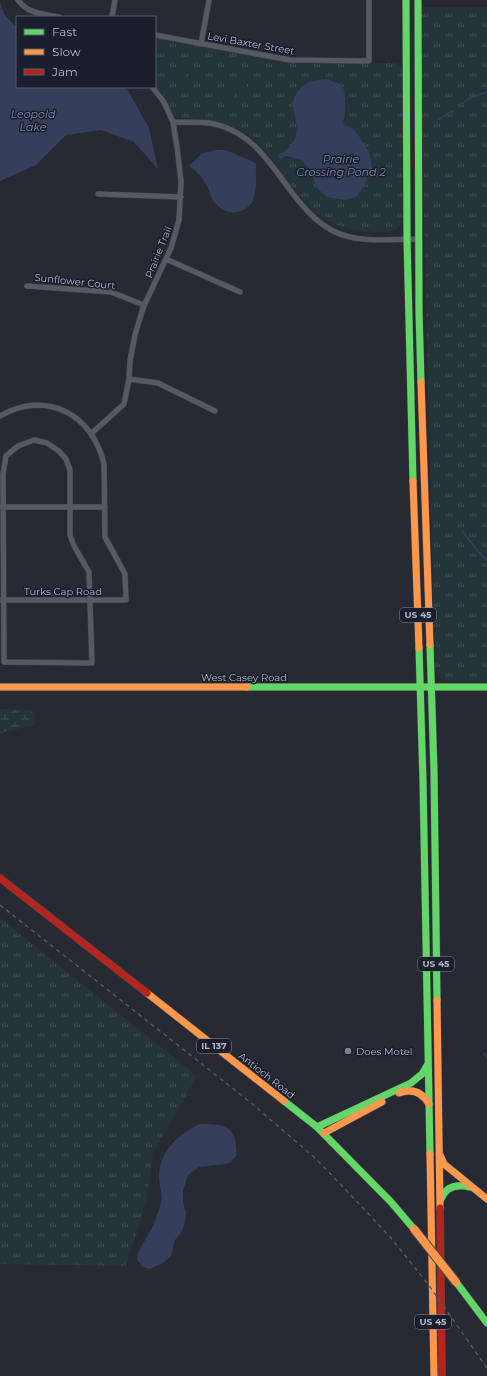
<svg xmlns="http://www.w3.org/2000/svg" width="487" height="1376" viewBox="0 0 487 1376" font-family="Montserrat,sans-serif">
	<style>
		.grass { fill: url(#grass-tufts) }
		.wetland { fill: url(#wetland-marsh) }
		.pitch { fill: #253439 }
		.water { fill: #353f5b }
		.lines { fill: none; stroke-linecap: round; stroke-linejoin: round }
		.stream { stroke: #353f5b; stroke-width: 1.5 }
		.street-casing { stroke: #43454d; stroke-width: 6 }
		.fast-casing { stroke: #43454d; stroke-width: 8 }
		.slow-casing { stroke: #43454d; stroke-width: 8 }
		.jam-casing { stroke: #43454d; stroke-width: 8 }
		.street { stroke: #575961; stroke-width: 5 }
		.fast { stroke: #63d668; stroke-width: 7 }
		.slow { stroke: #ff974d; stroke-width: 7 }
		.jam { stroke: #b3261e; stroke-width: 7 }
		.rail { stroke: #55585f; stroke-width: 1.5; stroke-dasharray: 4 4; stroke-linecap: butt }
		.slow-bridge-casing { stroke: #444750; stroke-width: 10; stroke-linecap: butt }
		.slow-bridge { stroke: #ff974d; stroke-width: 8 }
		.poi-dot { fill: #808492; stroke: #1b1f2d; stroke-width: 1.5 }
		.labels { text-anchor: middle; stroke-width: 3; stroke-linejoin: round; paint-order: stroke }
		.shield { fill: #1b1f2d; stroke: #838897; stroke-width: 1 }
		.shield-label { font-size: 9px; font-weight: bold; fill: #b0b5c5 }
		.street-label { font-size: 10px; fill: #b0b5c5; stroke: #1b1f2d }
		.poi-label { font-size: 10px; fill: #b0b5c5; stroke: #1b1f2d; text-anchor: start }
		.water-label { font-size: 11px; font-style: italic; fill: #7986ac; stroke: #1b1f2d }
	</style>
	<defs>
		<pattern id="grass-tufts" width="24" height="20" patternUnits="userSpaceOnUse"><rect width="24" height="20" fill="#253439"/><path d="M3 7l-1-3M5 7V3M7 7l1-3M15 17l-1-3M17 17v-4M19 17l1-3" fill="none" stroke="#424f54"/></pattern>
		<pattern id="wetland-marsh" width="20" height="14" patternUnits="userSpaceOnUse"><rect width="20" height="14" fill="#253439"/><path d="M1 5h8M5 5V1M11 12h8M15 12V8" fill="none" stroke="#424f54"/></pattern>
	</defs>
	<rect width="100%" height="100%" fill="#272a33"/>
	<!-- grass -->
	<path class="grass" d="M419,7H487V681H449L440,678L435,670Z
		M155,38L287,62L306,64L396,63L402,69L403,218C399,232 391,232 377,232C327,230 310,212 282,173C273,160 264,147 252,138C235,125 216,121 196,119C188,118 181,118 174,116L163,95L155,86Z
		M0,918L197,1076L153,1153L146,1204L126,1266L0,1264Z"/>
	<!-- wetland -->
	<path class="wetland" d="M0,709L30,710C36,714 35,719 34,725L0,733Z"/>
	<!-- pitch -->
	<path class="pitch" d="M178,65L188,66L184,84L175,82Z
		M225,79H234V99H225Z
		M237,79H247V99H238Z"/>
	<!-- water -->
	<path class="water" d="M0,2L4,14L17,28V87H126L149,128L158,169L134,142L101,130L66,135L36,165L0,181Z
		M326,79L342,85C347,95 345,113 343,125L351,127L359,136L369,152L372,168L365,184L356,197L346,200L327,197L316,187L311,170L301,160L286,156L279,159L278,155C286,152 294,144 296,135C300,117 284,103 302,87C310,80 316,80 326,79Z
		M215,150H226L256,163C255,182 261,207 237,212C229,214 220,209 215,203C210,197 210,190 206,184C202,176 196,171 189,166L201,154Z
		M200,1124C212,1124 228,1123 234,1136C236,1141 236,1149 237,1155L231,1162L225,1164L199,1167L188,1175L183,1191V1203L186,1213L185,1222L182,1231L175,1240L171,1256L163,1263L150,1269L143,1267L137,1260C138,1248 146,1240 151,1230C155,1223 157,1214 160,1207C164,1194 159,1189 159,1177C158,1153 180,1132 200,1124Z"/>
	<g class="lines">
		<!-- stream -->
		<path class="stream" d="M459,106L470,98L487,92
			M438,119L453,111
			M462,531L483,557L487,560
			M484,1053L487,1058"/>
		<defs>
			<path id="street" d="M18,0C28,14 44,14 59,17
				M112,17L115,0
				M155,35L290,60L369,61V0
				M201,44L209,0
				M173,122C185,122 197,122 209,123C251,130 270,163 293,194C305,209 316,222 333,231C359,244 390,239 418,239
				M98,194L181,197
				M166,259L240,292
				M27,286L111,292L144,305
				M129,379L158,383L215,411
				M0,416C46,390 92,413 104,464L105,537L125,574L126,600H1
				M92,433L124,404L129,379L130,361L135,335L143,308L171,248L179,220L181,181L177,147L173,122L164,102L152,87
				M34,440L47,443L59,451L66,459L70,470V535L74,546L89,572L92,663L4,662L3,474L6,456L18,446Z
				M1,507H105"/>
			<path id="fast" d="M406,0L407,239L413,481
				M418,0L419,312L421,382
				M430,645L434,771L437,1000
				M419,648L423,781L430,1154
				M247,687H487
				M284,1101L317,1127L391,1202L414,1229
				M317,1127L411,1083L422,1074L428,1064
				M441,1199C446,1186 457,1184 470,1187
				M456,1282L487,1323"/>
			<path id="slow" d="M421,382L430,645
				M413,481L419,648
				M0,687H247
				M147,993L284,1101
				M437,1000L440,1208
				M399,1093C412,1088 422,1092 429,1104
				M324,1133L382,1102
				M430,1154L434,1376
				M440,1155L444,1164L487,1199"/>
			<path id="jam" d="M0,878L147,993
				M440,1208L442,1376"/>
		</defs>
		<!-- street casing -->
		<use href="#street" class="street-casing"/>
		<!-- fast casing -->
		<use href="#fast" class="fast-casing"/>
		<!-- slow casing -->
		<use href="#slow" class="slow-casing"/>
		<!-- jam casing -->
		<use href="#jam" class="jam-casing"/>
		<!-- street -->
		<use href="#street" class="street"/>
		<!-- fast -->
		<use href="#fast" class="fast"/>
		<!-- slow -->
		<use href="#slow" class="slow"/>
		<!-- jam -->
		<use href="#jam" class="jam"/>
		<!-- rail -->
		<path class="rail" d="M0,905L250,1102L314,1157L346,1190L391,1238L428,1284L487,1368"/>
		<defs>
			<path id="slow-bridge" d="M414,1229L456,1282"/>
		</defs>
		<!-- slow-bridge casing -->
		<use href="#slow-bridge" class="slow-bridge-casing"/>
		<!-- slow-bridge -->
		<use href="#slow-bridge" class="slow-bridge"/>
	</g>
	<!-- markers -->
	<circle class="poi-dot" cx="348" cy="1051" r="4"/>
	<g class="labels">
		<!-- shield labels -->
		<g class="shield">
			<rect x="400" y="608" width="36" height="14" rx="3"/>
			<rect x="418" y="957" width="36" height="14" rx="3"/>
			<rect x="197" y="1039" width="34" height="14" rx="3"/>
			<rect x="415" y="1315" width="36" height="14" rx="3"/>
		</g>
		<g class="shield-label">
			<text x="418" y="618">US 45</text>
			<text x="436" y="967">US 45</text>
			<text x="214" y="1049">IL 137</text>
			<text x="433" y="1325">US 45</text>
		</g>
		<!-- street labels -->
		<g class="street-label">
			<text transform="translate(251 43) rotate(10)" y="4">Levi Baxter Street</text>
			<text transform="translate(158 252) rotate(-68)" y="4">Prairie Trail</text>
			<text transform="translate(75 281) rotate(6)" y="4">Sunflower Court</text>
			<text x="63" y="595">Turks Cap Road</text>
			<text x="244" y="681">West Casey Road</text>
			<text transform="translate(267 1075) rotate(38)" y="4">Antioch Road</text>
		</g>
		<!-- poi labels -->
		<g class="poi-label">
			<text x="356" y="1055">Does Motel</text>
		</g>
		<!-- water labels -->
		<g class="water-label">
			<text x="33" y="118">Leopold<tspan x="33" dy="13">Lake</tspan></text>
			<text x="341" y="163">Prairie<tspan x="341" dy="13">Crossing Pond 2</tspan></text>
		</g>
	</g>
	<!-- legend -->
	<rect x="16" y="16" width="140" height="72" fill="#1b1f2d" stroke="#575b6a"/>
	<rect x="24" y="29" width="20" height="6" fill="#63d668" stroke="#575b6a"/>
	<text x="52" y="36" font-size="12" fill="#b0b5c5">Fast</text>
	<rect x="24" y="49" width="20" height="6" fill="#ff974d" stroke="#575b6a"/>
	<text x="52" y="56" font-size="12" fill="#b0b5c5">Slow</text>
	<rect x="24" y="69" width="20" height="6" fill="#b3261e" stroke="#575b6a"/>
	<text x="52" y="76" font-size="12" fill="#b0b5c5">Jam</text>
</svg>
